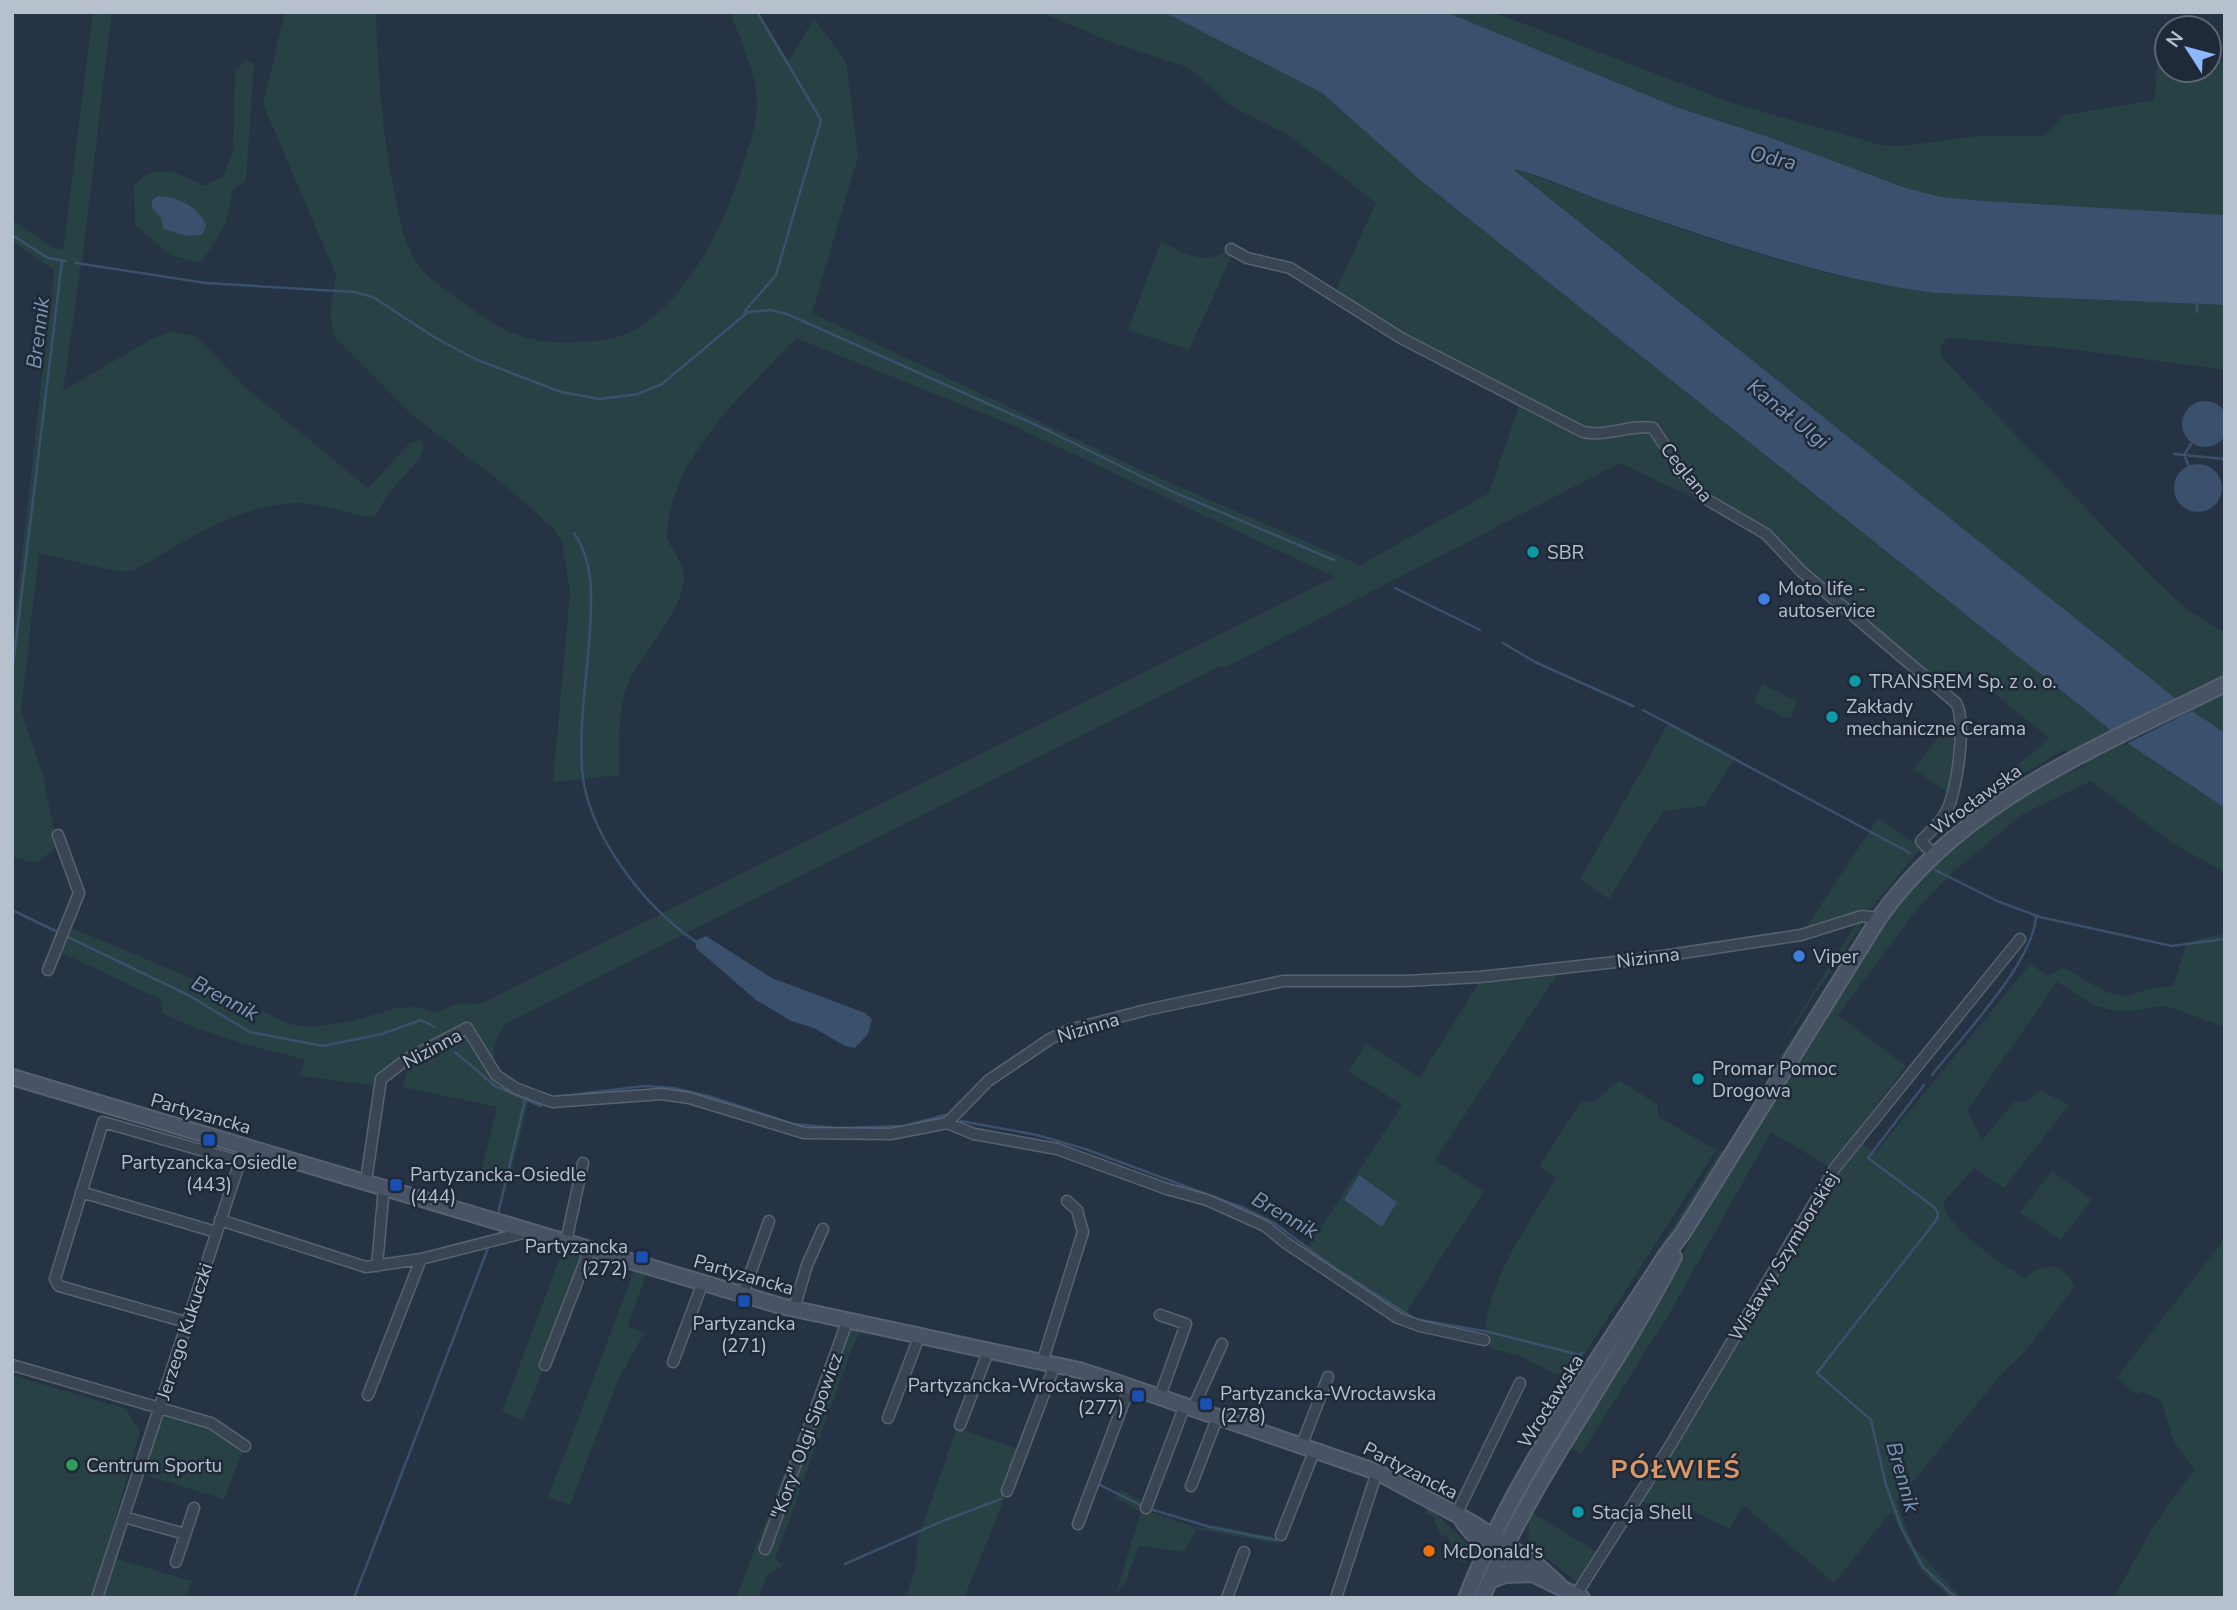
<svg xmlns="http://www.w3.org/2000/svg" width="2237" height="1610" viewBox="0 0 2237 1610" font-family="'Nunito Sans',sans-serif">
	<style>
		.green { fill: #284144 }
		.water { fill: #3a506d }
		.pier { fill: #253344 }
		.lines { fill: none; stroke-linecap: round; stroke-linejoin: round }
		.stream { stroke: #3a506d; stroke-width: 2.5 }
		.street-casing { stroke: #586270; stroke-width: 13 }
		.secondary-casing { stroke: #586270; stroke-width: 18 }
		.street { stroke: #3a4553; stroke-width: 10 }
		.secondary { stroke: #485366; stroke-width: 14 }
		.culture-dot { fill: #0f9aa8; stroke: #1f2938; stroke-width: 2.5 }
		.shop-dot { fill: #3f7fe0; stroke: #1f2938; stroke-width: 2.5 }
		.transit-dot { fill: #1a4fb4; stroke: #1f2938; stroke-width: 2.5 }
		.leisure-dot { fill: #2e9e5b; stroke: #1f2938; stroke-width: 2.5 }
		.food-dot { fill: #e8710a; stroke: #1f2938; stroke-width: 2.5 }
		.labels { text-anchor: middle; stroke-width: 5; stroke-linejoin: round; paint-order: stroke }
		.street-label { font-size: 19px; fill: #b7c0cd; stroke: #1f2938 }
		.poi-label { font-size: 19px; fill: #b7c0cd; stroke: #1f2938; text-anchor: start }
		.water-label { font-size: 21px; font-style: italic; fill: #7d96b5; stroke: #1f2938 }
		.district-label { font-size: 26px; font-weight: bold; letter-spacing: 2px; fill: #db9764; stroke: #1f2938 }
	</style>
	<rect width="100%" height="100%" fill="#253344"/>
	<!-- green -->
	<path class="green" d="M93,12H112L84,245L63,391L153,338L172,332L196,336L245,387L368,488L409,444L421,440L424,447L420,458L389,493L374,517C348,515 326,504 299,503C241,503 183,543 134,570L120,572L39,553L21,711L43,775L57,847L36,863L12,857V642L54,270L12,241V220L53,248L63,249Z
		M285,12H376C378,73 382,131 394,191C399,213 402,236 413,256C426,280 455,296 476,312C509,336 537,345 579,342C592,341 608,340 620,336C677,317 721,233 738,180C746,155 756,129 757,103C757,73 740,40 730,12H758L789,61L814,18L846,62L858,157L812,313L1141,470L1360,565L1489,493L1521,400L1333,296L1376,203L1290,136L1231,106L1190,68L1117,44L1039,12H1168L1322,93L1420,180L2127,743L2225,808V872L2175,845L2091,781L2023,814L1954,871L1918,908L1838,1015L1906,1066L1829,1167L1771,1132L1672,1309L1581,1454L1572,1448V1442L1632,1344L1725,1179L1886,922L1922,876L1974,834L1983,823L2046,783L2087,764L2064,750L1986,795L1935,836C1947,802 2023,768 2049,738L1969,673L1949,695L1774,541L1724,512L1620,463L1228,666L1216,668L507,1023C491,1041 493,1053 496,1075L530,1095L510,1178L481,1171L497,1107L403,1087L410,1058L379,1086L300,1076L305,1059C256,1048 208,1035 162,1013L160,999L62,953L72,928L222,991L288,1024L312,1027L352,1021L396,1008L417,1007L434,1012L462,1003L481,1004L1335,577L1007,423L796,338C744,394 668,457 667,540C674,551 685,565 684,579C680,620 639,652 626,689C617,716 620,747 619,775L553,782L570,592L562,542L553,528L500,481L413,416L334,336L330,314L336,275L263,104Z
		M1446,12H1493L1735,104L1881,145L1903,146L1976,136H2044L2064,115L2154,100L2159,50L2167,51V70H2209V59L2225,62V215L1985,201L1941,197L1906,188L1766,136L1676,107Z
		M246,60L254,64L246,181L233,189L225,226L201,263L170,255L135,225L134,186C155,160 180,174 204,186L224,176L233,149L235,71Z
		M1511,167C1648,218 1789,274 1935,293L2225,305V370L2070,349L1953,338L1946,339L1940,347L1942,357L1966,383L2151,576L2188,610L2225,633V733L2189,709Z
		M1161,241C1188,255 1202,266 1231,249L1234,251L1189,350L1128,330Z
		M1762,684L1797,701L1791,717L1786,718L1754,702Z
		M1953,718L1957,732L1947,792L1914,769Z
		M1669,722L1736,757L1704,806L1663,811L1609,899L1580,879Z
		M2068,755L1999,795L1938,842L1936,841L1997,793L2060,756Z
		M1878,818L1921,848L1868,912L1801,935Z
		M1861,920H1865L1770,1062L1853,928Z
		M1869,920L1779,1066L1775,1064Z
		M2225,933V1027L2166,1006L2129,1011L2111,1010L2096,1006L2057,982L1967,1111L1982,1140L2014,1102L2029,1101L2040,1090L2069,1105L2004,1188L1974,1168L1943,1203C1947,1228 2003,1265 2025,1278C2046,1261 2060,1262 2075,1286L2022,1355L2005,1370L1896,1502L1915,1548L1962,1598H1950L1921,1571L1891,1512L1834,1583L1743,1505L1730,1529L1690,1510L1686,1517L1641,1501L1840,1172L1862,1143L1875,1153L2030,964L2049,976L2063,967L2106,992L2128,996L2148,989L2173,986L2187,942Z
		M1562,967L1435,1160L1484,1191L1402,1319L1302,1255L1402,1105L1348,1071L1366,1044L1420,1077L1480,981Z
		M1619,1080L1657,1104L1659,1117L1716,1150L1575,1369L1556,1375L1523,1357L1493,1349L1484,1340C1487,1279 1526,1229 1556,1178L1539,1166L1581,1102L1596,1101Z
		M1721,1150L1723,1155L1600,1347L1598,1346Z
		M2052,1171L2092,1200L2060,1240L2020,1212Z
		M2225,1238V1598H2114L2152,1528L2194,1470L2174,1442L2161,1401L2144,1392L2136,1394L2117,1377Z
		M566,1242L590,1249L523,1421L502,1411Z
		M637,1263L649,1266L628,1326L644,1333L617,1383L570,1505L548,1498Z
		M847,1322L863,1326L853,1346L775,1559L783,1566L768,1574L758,1598H736L811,1403L817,1406Z
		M12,1375L126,1409L140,1432L93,1598H12Z
		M159,1408L211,1423L245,1446L224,1499L138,1473Z
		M957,1428L1024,1451L964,1598H906L917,1562V1540Z
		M1120,1489L1149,1506L1148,1511L1195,1527L1207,1528L1210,1524L1281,1539L1279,1544L1197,1529L1184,1552L1139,1546L1126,1581L1116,1593L1141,1512L1116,1498Z
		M1428,1507L1468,1544L1466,1563L1455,1561L1456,1557L1447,1535L1441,1536L1434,1521L1436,1518L1425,1513Z
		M1529,1511L1597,1552L1580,1580L1577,1582L1532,1547L1528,1540L1529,1525L1523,1523Z
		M111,1557L192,1581L186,1598H98Z"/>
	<!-- water -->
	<path class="water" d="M1164,12H1446L1676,107L1766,136L1906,188L1941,197L1985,201L2225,215V305L1935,293C1827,279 1722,242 1619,207C1584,196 1549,177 1513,169L2189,709L2225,733V808L2127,743L1420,180L1322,93Z
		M158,196C176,196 200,207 206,225L202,235L187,236L164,229L161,218L152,208V200Z
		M2182 424a23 23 0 1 1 46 0a23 23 0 1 1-46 0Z
		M2174 488a24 24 0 1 1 48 0a24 24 0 1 1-48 0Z
		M706,936L772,978L865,1013L872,1019L868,1034L855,1048L845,1046L814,1028L791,1021L756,1000L696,948L695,941Z
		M1359,1175L1397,1202L1382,1227L1344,1200Z"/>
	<!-- pier -->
	<path class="pier" d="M2179,697L2195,709L2124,745L2109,732Z"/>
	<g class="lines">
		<!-- stream -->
		<path class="stream" d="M12,235L48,258L65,261
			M76,263L206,283L354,292L373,297L434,337L475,359L561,392L600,399L638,394L662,384L748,312L771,310L787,314L1047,430L1171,491L1334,560
			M2197,305V312
			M744,312L776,275L821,120L757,12
			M2174,454L2225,459
			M2189,466L2184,455L2191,444
			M574,533C594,561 592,598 590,630C587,675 579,724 582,768C586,833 644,906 695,941
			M1395,588L1480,630
			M1503,643L1535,662L1633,706
			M12,673L62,261
			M1643,710L1910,853
			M1935,870L1997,901L2040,917L2172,946L2225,939
			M12,910L188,995L250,1032L323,1046L382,1034L421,1020L435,1027
			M455,1052L495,1086L541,1106
			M1932,1075C1961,1038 2034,962 2036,916
			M1924,1085L1868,1158L1934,1207L1938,1213L1937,1219L1817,1373L1871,1420L1886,1485L1902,1529L1923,1567L1956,1598
			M563,1096L644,1086L674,1088L712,1097L793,1124L837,1128L904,1126L945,1115
			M961,1121L1037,1135L1085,1149L1244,1208L1274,1223L1335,1268L1415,1319L1489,1332L1580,1355L1582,1353
			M498,1214L525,1100
			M1098,1484L1144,1507
			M1150,1509L1210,1527L1276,1540
			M845,1564L945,1520L1001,1499
			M354,1598L488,1248"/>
		<defs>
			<path id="street" d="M1231,249L1247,258L1290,268L1401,338L1583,432C1609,437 1630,424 1653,428L1683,473L1706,499L1766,534L1801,571L1956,703C1967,721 1957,793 1946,812C1940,823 1930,832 1921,841L1933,854
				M48,970L79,893L58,835
				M947,1123L974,1134L1057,1149L1167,1189L1207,1200L1265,1226L1286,1243L1398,1318L1420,1326L1484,1340
				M366,1181L381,1079L407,1059L467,1028L496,1075L515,1088L552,1102L662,1094L689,1098L804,1133L891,1134L947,1123L988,1081L1050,1039L1069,1030L1146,1010L1283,981H1406L1480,977L1643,959L1801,935L1862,916L1879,918
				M81,1192L216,1232
				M220,1220L366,1267L421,1259L527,1232
				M566,1242L583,1163
				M377,1266L384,1187
				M743,1294L769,1221
				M794,1309L807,1265L823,1229
				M186,1322L59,1286L55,1279L103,1122L239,1161
				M673,1362L703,1282
				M1042,1363L1083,1232L1077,1210L1067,1201
				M12,1365L211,1423L245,1446
				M545,1365L590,1249
				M368,1395L421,1259
				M1160,1396L1186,1324L1160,1315
				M1193,1408L1222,1344
				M888,1418L919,1337
				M960,1425L988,1352
				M1302,1444L1328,1377
				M1191,1486L1218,1416
				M1007,1491L1055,1365
				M1146,1508L1185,1405
				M1456,1515L1520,1383
				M124,1517L185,1534
				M1078,1524L1130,1386
				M1281,1535L1315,1449
				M765,1549L847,1322
				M176,1562L194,1508
				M1576,1595L1670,1446L1835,1168L2020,939
				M97,1598L245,1146
				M1227,1598L1244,1552
				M1336,1598L1377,1472"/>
			<path id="secondary" d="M12,1077L781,1306L1079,1370L1116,1382L1377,1472L1474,1524L1537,1565L1559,1585
				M1460,1517C1485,1558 1541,1577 1582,1598
				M1489,1581L1505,1575L1532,1574
				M1466,1598C1514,1475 1595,1365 1666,1255L1683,1233L1879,918C1963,799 2099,747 2225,684
				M1482,1598C1532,1477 1614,1374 1674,1257"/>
		</defs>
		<!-- street casing -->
		<use href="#street" class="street-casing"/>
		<!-- secondary casing -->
		<use href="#secondary" class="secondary-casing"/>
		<!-- street -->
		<use href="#street" class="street"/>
		<!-- secondary -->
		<use href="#secondary" class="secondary"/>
	</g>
	<!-- markers -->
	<g class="culture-dot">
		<circle cx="1533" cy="552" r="7"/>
		<circle cx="1855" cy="681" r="7"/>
		<circle cx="1832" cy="717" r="7"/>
		<circle cx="1698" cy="1079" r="7"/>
		<circle cx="1578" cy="1512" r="7"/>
	</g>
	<g class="shop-dot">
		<circle cx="1764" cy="599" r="7"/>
		<circle cx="1799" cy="956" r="7"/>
	</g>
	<g class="transit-dot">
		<rect x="202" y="1133" width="14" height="14" rx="3.5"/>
		<rect x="389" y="1178" width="14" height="14" rx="3.5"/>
		<rect x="635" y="1250" width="14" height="14" rx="3.5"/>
		<rect x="737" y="1294" width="14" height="14" rx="3.5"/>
		<rect x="1131" y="1389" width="14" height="14" rx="3.5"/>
		<rect x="1199" y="1397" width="14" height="14" rx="3.5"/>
	</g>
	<circle class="leisure-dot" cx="72" cy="1465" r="7"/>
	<circle class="food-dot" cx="1429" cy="1551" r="7"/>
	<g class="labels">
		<!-- street labels -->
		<g class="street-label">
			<text transform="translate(1687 472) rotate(51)" y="7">Ceglana</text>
			<text transform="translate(1976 799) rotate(-36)" y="7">Wrocławska</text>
			<text transform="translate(1648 957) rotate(-7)" y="7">Nizinna</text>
			<text transform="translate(1088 1027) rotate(-17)" y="7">Nizinna</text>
			<text transform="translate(432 1048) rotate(-28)" y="7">Nizinna</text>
			<text transform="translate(201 1113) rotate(16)" y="7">Partyzancka</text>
			<text transform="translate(1783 1256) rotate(-59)" y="7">Wisławy Szymborskiej</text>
			<text transform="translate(744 1274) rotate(16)" y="7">Partyzancka</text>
			<text transform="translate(184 1331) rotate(-72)" y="7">Jerzego Kukuczki</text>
			<text transform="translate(1550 1401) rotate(-58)" y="7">Wrocławska</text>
			<text transform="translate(806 1436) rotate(-70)" y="7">"Kory" Olgi Sipowicz</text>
			<text transform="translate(1411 1470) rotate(27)" y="7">Partyzancka</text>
		</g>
		<!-- poi labels -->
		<g class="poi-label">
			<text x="1547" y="559">SBR</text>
			<text x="1778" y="595">Moto life -<tspan x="1778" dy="22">autoservice</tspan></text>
			<text x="1869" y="688">TRANSREM Sp. z o. o.</text>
			<text x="1846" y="713">Zakłady<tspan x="1846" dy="22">mechaniczne Cerama</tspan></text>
			<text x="1813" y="963">Viper</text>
			<text x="1712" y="1075">Promar Pomoc<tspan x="1712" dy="22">Drogowa</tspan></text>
			<text x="209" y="1169" text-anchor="middle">Partyzancka-Osiedle<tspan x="209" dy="22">(443)</tspan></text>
			<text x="410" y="1181">Partyzancka-Osiedle<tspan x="410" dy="22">(444)</tspan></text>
			<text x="628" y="1253" text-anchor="end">Partyzancka<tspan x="628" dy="22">(272)</tspan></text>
			<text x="744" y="1330" text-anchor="middle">Partyzancka<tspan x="744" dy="22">(271)</tspan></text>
			<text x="1124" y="1392" text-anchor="end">Partyzancka-Wrocławska<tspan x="1124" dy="22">(277)</tspan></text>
			<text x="1220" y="1400">Partyzancka-Wrocławska<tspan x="1220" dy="22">(278)</tspan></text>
			<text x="86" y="1472">Centrum Sportu</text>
			<text x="1592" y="1519">Stacja Shell</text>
			<text x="1443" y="1558">McDonald's</text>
		</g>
		<!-- water labels -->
		<g class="water-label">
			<text transform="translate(1773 158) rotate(13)" y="7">Odra</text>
			<text transform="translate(38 333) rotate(-83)" y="7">Brennik</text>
			<text transform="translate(1788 414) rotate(39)" y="7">Kanał Ulgi</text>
			<text transform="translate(225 998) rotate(28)" y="7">Brennik</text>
			<text transform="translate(1285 1215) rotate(30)" y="7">Brennik</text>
			<text transform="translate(1903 1477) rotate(74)" y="7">Brennik</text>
		</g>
		<!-- district labels -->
		<g class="district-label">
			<text x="1676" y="1478">PÓŁWIEŚ</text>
		</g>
	</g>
	<!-- border -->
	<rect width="2237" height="1610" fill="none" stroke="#b7c0cd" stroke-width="28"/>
	<!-- north arrow -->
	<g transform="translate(2188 49) rotate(306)"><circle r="33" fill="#1f2938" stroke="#5c6574" stroke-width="2"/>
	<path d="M0-5L12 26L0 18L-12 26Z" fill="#8cb9fd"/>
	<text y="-10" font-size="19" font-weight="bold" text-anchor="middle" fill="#b7c0cd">N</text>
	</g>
</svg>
